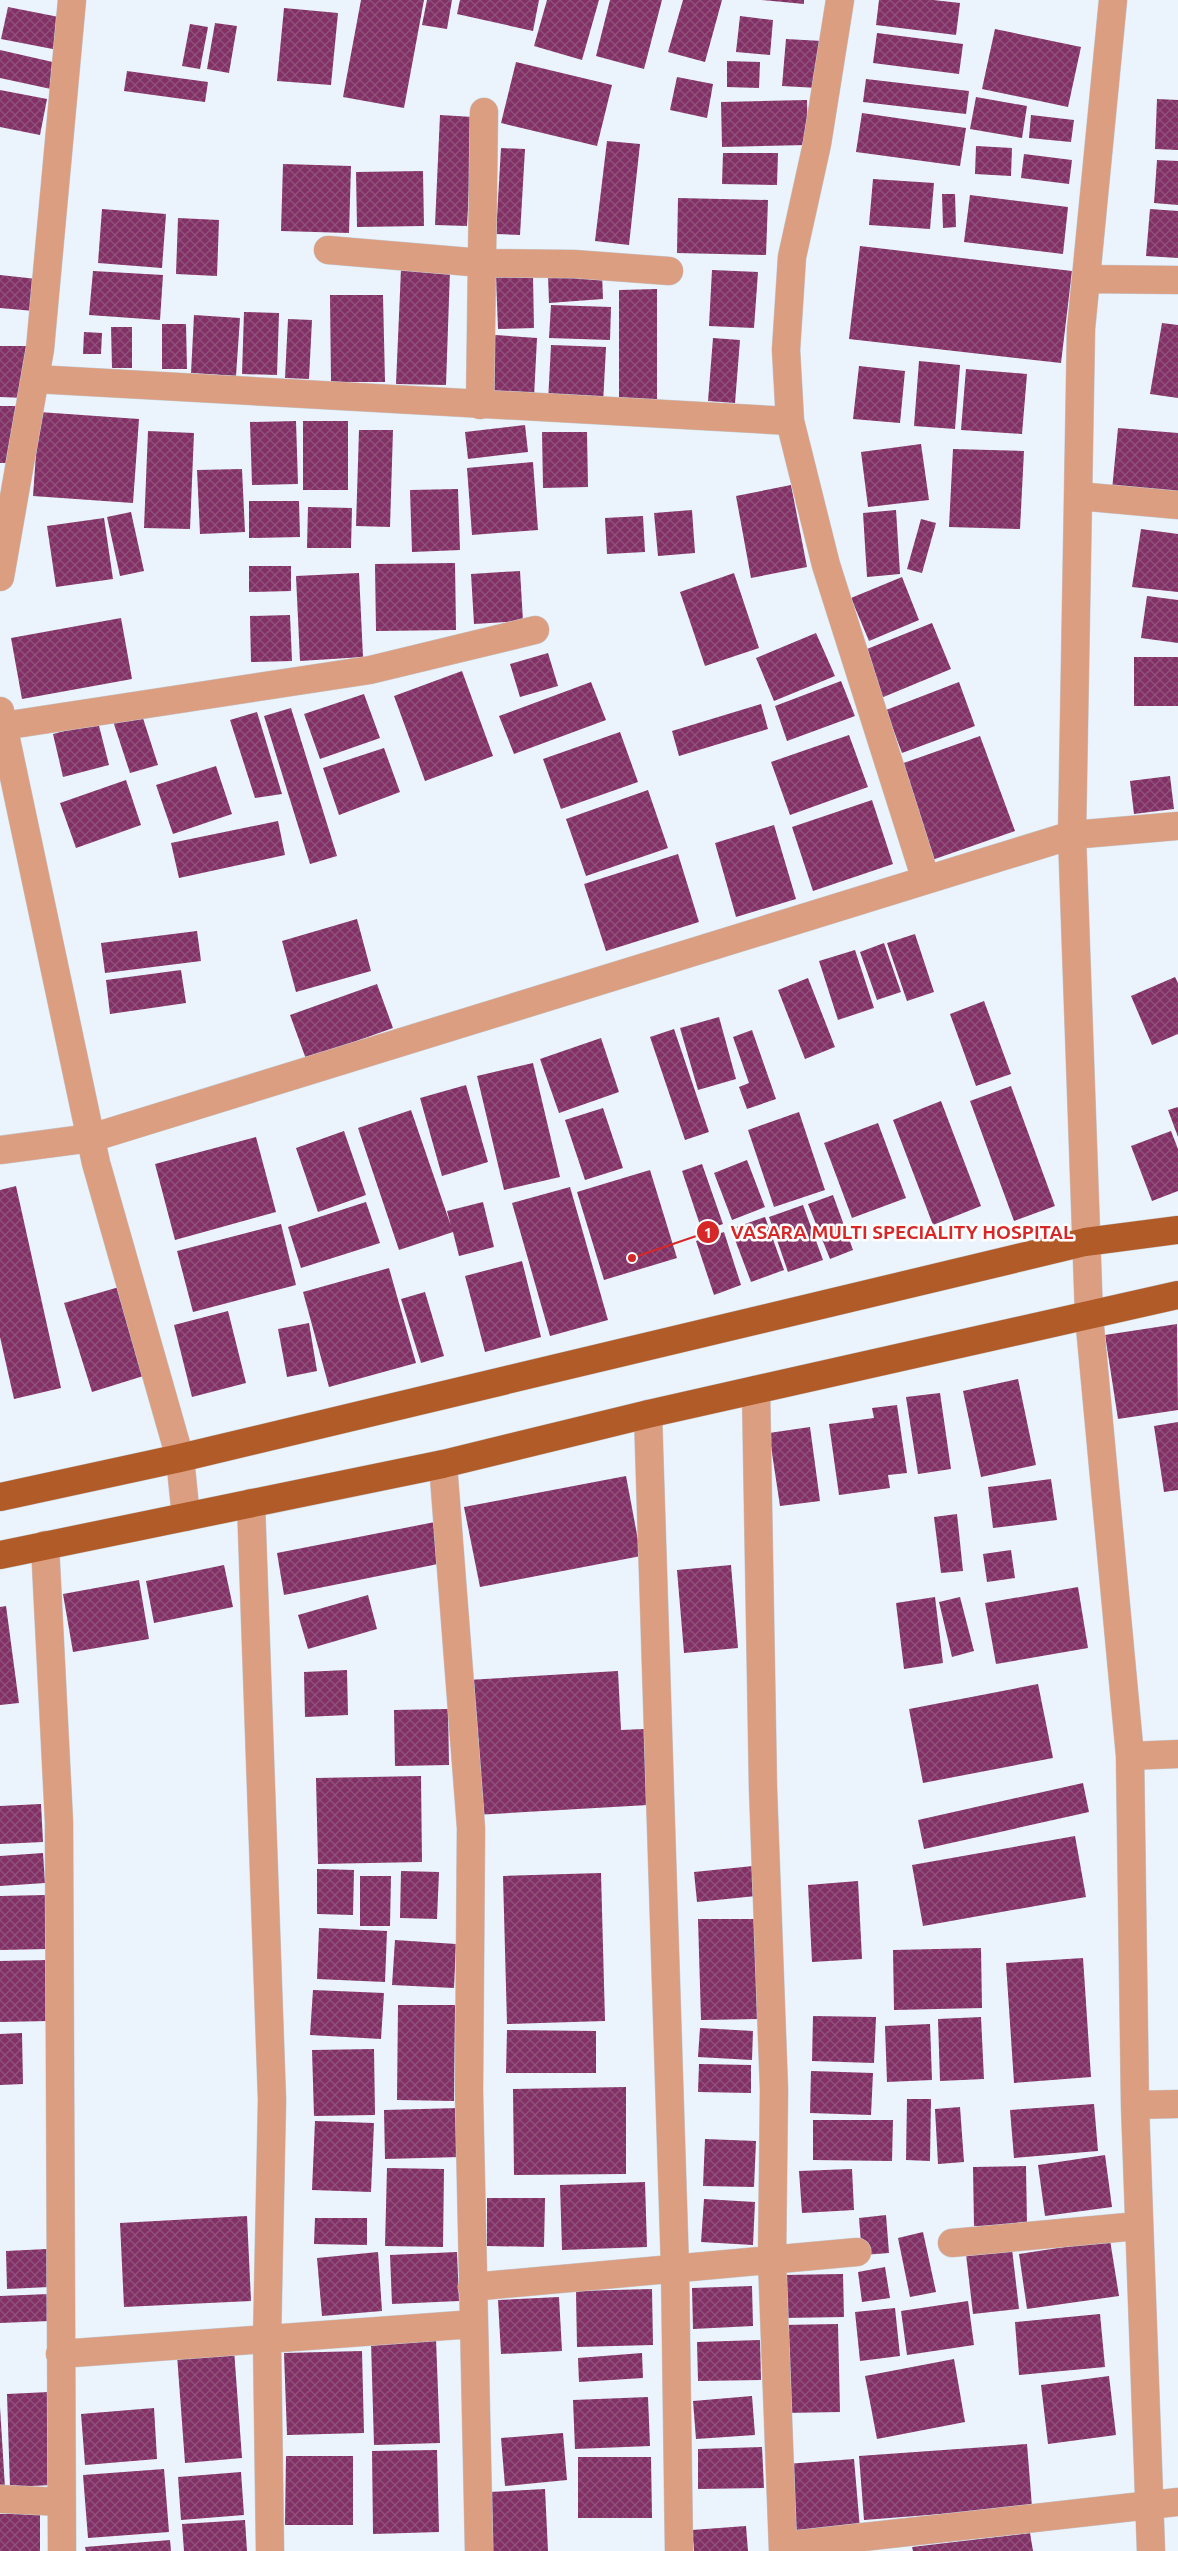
<svg xmlns="http://www.w3.org/2000/svg" width="1178" height="2551" viewBox="0 0 1178 2551" font-family="Ubuntu,sans-serif">
	<style>
		.building { fill: url(#building-cross-hatch) }
		.lines { fill: none; stroke-linecap: round; stroke-linejoin: round }
		.minor-casing { stroke: #c6cdd5; stroke-width: 29 }
		.major-casing { stroke: #c6cdd5; stroke-width: 29 }
		.minor { stroke: #dc9e80; stroke-width: 28 }
		.major { stroke: #b15b29; stroke-width: 28 }
		.leader { fill: none; stroke: #d62828; stroke-width: 2 }
		.callout-dot { fill: #d62828; stroke: #fff; stroke-width: 2 }
		.mark-label { font-size: 15px; text-anchor: middle; font-weight: bold; fill: #fff }
		.callout-label { font-size: 19px; text-anchor: middle; font-weight: bold; fill: #d62828; stroke: #fff; stroke-width: 5; stroke-linejoin: round; paint-order: stroke }
	</style>
	<defs>
		<pattern id="building-cross-hatch" width="8" height="8" patternUnits="userSpaceOnUse" patternTransform="scale(1.25)"><rect width="8" height="8" fill="#823065"/><path d="M0 0l8 8M0 8l8-8" fill="none" stroke="#90537b"/></pattern>
	</defs>
	<rect width="100%" height="100%" fill="#ebf3fc"/>
	<!-- building -->
	<path class="building" d="M361,0H424L404,108L343,97Z
		M427,0H452L447,29L422,25Z
		M460,0H539L533,31L457,14Z
		M547,0H599L582,60L534,46Z
		M610,0H662L644,69L596,56Z
		M683,0H722L705,62L668,52Z
		M761,0H804V4Z
		M879,0H933L960,3L956,35L876,25Z
		M8,7L69,19L63,51L1,39Z
		M284,8L338,13L331,85L277,81Z
		M740,16L773,20L770,55L736,52Z
		M215,23L237,26L229,73L207,69Z
		M190,24L208,27L200,69L182,66Z
		M995,29L1081,47L1068,107L982,89Z
		M877,33L963,44L959,74L873,63Z
		M786,39L822,41L818,88L782,86Z
		M0,50L57,63L51,89L0,78Z
		M727,61L760,62L759,88L727,87Z
		M516,62L612,85L597,146L501,123Z
		M127,71L208,82L205,102L124,91Z
		M677,77L713,84L707,118L670,110Z
		M866,79L969,91L966,114L863,102Z
		M0,90L47,99L40,135L0,127Z
		M976,97L1027,106L1022,138L970,129Z
		M1157,99L1178,100V150L1155,149Z
		M807,100L808,145L722,147L721,102Z
		M862,113L966,128L960,166L856,152Z
		M440,115L473,117L467,226L435,225Z
		M1031,115L1074,120L1071,142L1029,138Z
		M607,141L640,144L629,245L595,241Z
		M976,146L1012,148L1011,176L975,174Z
		M501,148L525,149L520,235L496,234Z
		M723,153H778L777,185L722,184Z
		M1024,154L1072,160L1069,184L1021,178Z
		M1157,160L1178,161V205L1154,203Z
		M283,164L351,166L349,233L281,231Z
		M423,171L424,226L357,227L356,172Z
		M873,179L934,183L930,229L869,225Z
		M942,194H955L956,227L943,228Z
		M970,195L1068,207L1063,254L964,242Z
		M678,198L768,200L766,255L677,253Z
		M102,209L166,214L162,268L98,263Z
		M1150,209L1178,211V258L1146,256Z
		M178,218L219,220L217,276L176,274Z
		M860,246L1072,271L1061,363L849,339Z
		M401,269L450,270L446,385L396,384Z
		M712,270L758,272L754,328L709,326Z
		M93,271L163,275L160,320L89,315Z
		M602,273L603,299L549,303L548,276Z
		M0,275L37,279L34,311L0,308Z
		M533,276L534,328L498,329L496,277Z
		M657,289V399H619V290Z
		M330,295H383L385,382H331Z
		M551,305L611,307L610,340L549,338Z
		M244,312L279,313L277,375L242,374Z
		M194,315L240,318L236,376L191,373Z
		M288,319L312,320L309,379L285,378Z
		M1162,323L1178,325V398L1150,394Z
		M162,324H186L187,369H162Z
		M111,327H132V368H112Z
		M84,332L102,333L101,354H83Z
		M495,335L537,338L534,397L492,395Z
		M713,338L740,340L735,403L708,401Z
		M551,345L606,347L603,404L548,402Z
		M0,346H27L26,398L0,397Z
		M919,361L960,365L955,429L914,426Z
		M859,366L905,371L900,423L853,419Z
		M966,369L1027,374L1022,434L961,430Z
		M0,406H16L15,463H0Z
		M39,412L139,419L133,503L33,496Z
		M296,421L298,484L252,485L250,422Z
		M303,421H348V490H303Z
		M525,425L528,452L468,459L465,432Z
		M1118,428L1178,433V495L1112,490Z
		M359,430H393L390,527L356,526Z
		M148,431L194,433L190,529L144,528Z
		M542,432H587L588,487L543,488Z
		M921,444L929,500L868,507L861,452Z
		M953,449L1024,451L1020,529L949,527Z
		M533,462L538,530L472,535L467,468Z
		M242,469L245,532L200,534L197,470Z
		M791,485L807,567L751,578L736,496Z
		M458,489L460,550L412,552L410,490Z
		M249,501H299L300,537L249,538Z
		M308,507L352,508L351,548H307Z
		M692,510L695,553L658,556L654,513Z
		M896,510L900,574L867,577L863,513Z
		M131,512L144,571L120,576L107,517Z
		M643,516L645,552L607,554L605,518Z
		M104,518L113,579L56,587L47,526Z
		M921,519L936,523L922,573L907,569Z
		M1141,529L1178,534V592L1132,587Z
		M455,563L456,630L376,631L375,564Z
		M249,566H291V591L249,592Z
		M520,571L523,621L474,624L471,574Z
		M359,573L363,657L300,661L296,576Z
		M734,573L759,648L705,666L680,592Z
		M902,577L919,620L869,641L851,598Z
		M1147,596L1178,600V643L1141,638Z
		M290,615L292,661L251,662L250,616Z
		M121,618L132,679L22,699L11,638Z
		M932,623L951,669L881,698L862,651Z
		M816,633L835,676L774,701L756,658Z
		M548,653L558,686L520,697L510,664Z
		M1134,657H1178V706H1134Z
		M462,671L493,756L425,781L394,696Z
		M841,681L855,716L787,741L775,706Z
		M591,682L606,720L514,754L499,716Z
		M959,682L975,726L902,753L886,710Z
		M364,694L380,738L320,759L304,714Z
		M761,704L768,729L679,756L672,731Z
		M291,708L337,856L310,864L264,716Z
		M141,712L158,765L130,773L113,721Z
		M257,712L282,794L255,798L230,720Z
		M98,722L109,765L63,777L53,734Z
		M620,732L638,782L561,809L543,759Z
		M849,735L868,787L790,815L771,762Z
		M980,736L1015,831L932,860L898,765Z
		M384,748L400,792L339,815L323,768Z
		M216,766L232,814L173,834L156,785Z
		M1170,776L1174,809L1134,814L1130,781Z
		M126,780L141,825L76,848L60,803Z
		M648,790L668,848L586,876L566,819Z
		M872,800L893,864L813,891L792,827Z
		M278,821L285,855L179,878L171,843Z
		M774,825L796,899L736,917L715,843Z
		M678,854L699,922L606,951L584,884Z
		M357,919L371,971L296,992L282,941Z
		M197,931L201,961L105,973L101,943Z
		M915,934L934,992L907,1001L887,943Z
		M884,943L901,992L877,1000L860,952Z
		M855,950L874,1008L838,1020L819,961Z
		M181,970L186,1003L110,1014L106,980Z
		M1175,977L1178,983V1034L1152,1045L1131,996Z
		M808,978L835,1047L805,1059L778,990Z
		M377,984L393,1028L306,1059L290,1015Z
		M984,1001L1011,1074L976,1086L950,1014Z
		M719,1017L736,1079L698,1090L680,1028Z
		M674,1029L709,1132L685,1140L650,1037Z
		M752,1030L776,1099L747,1109L739,1087L749,1083L733,1037Z
		M601,1038L619,1092L559,1113L540,1059Z
		M533,1063L560,1177L504,1190L477,1076Z
		M466,1085L488,1162L442,1176L420,1098Z
		M1011,1086L1055,1206L1014,1221L970,1101Z
		M941,1101L981,1206L933,1225L893,1120Z
		M1178,1107V1137L1168,1110Z
		M603,1108L623,1168L585,1180L565,1120Z
		M411,1110L451,1226L447,1211L483,1202L494,1247L459,1256L453,1232L399,1250L358,1128Z
		M799,1112L825,1190L774,1207L748,1130Z
		M878,1123L906,1198L852,1218L824,1143Z
		M344,1131L366,1195L318,1212L296,1148Z
		M1171,1131L1178,1149V1191L1152,1201L1131,1146Z
		M256,1137L276,1212L175,1240L155,1164Z
		M747,1160L765,1207L732,1220L714,1173Z
		M702,1164L723,1224L702,1231L682,1171Z
		M650,1170L677,1258L604,1280L577,1192Z
		M16,1186L61,1388L14,1399L0,1337V1190Z
		M570,1187L608,1320L550,1336L512,1203Z
		M833,1195L853,1250L830,1259L808,1204Z
		M366,1202L380,1243L301,1268L288,1227Z
		M803,1205L823,1260L788,1272L769,1217Z
		M765,1217L784,1270L751,1282L731,1229Z
		M281,1224L296,1285L193,1312L177,1251Z
		M724,1232L741,1285L714,1295L696,1241Z
		M522,1261L541,1337L485,1352L465,1276Z
		M389,1268L416,1363L329,1387L303,1292Z
		M126,1285L153,1373L92,1392L64,1303Z
		M425,1292L444,1356L421,1363L401,1299Z
		M228,1311L246,1383L192,1397L174,1325Z
		M309,1323L317,1371L287,1377L278,1329Z
		M1177,1324L1178,1410L1118,1419L1105,1335Z
		M1018,1379L1036,1465L981,1477L963,1391Z
		M940,1393L951,1469L918,1474L906,1397Z
		M897,1405L907,1473L888,1475L890,1488L839,1495L829,1424L874,1418L872,1408Z
		M1178,1422V1490L1164,1492L1154,1426Z
		M810,1427L820,1501L780,1506L769,1433Z
		M626,1476L641,1556L480,1587L464,1507Z
		M1051,1479L1057,1520L993,1528L988,1487Z
		M957,1514L963,1571L941,1573L934,1517Z
		M435,1522L443,1563L284,1595L277,1553Z
		M1011,1550L1015,1578L987,1582L983,1554Z
		M224,1565L233,1607L154,1623L146,1581Z
		M731,1565L738,1648L684,1653L677,1570Z
		M139,1580L149,1639L73,1652L63,1594Z
		M1078,1587L1088,1648L996,1664L985,1603Z
		M368,1595L377,1629L308,1649L298,1615Z
		M935,1597L943,1663L904,1669L896,1603Z
		M960,1597L974,1651L952,1657L939,1602Z
		M6,1606L19,1703L0,1705V1607Z
		M347,1670L348,1715L305,1717L304,1672Z
		M618,1671L621,1730L644,1729L648,1805L475,1815L468,1680Z
		M1038,1684L1053,1758L923,1783L909,1709Z
		M448,1709L449,1765L395,1766L394,1710Z
		M421,1776L422,1862L318,1864L316,1778Z
		M1083,1783L1089,1812L924,1849L918,1820Z
		M41,1804L43,1842L0,1844V1806Z
		M1075,1836L1086,1897L923,1926L912,1865Z
		M43,1853L45,1883L0,1886V1856Z
		M753,1866L756,1896L697,1902L694,1872Z
		M317,1869L354,1870L353,1915L317,1914Z
		M401,1871L439,1872L437,1919L400,1918Z
		M601,1873L605,2021L507,2024L503,1876Z
		M360,1876H391L390,1926H360Z
		M858,1881L862,1959L812,1962L808,1885Z
		M46,1895L47,1949L0,1950V1896Z
		M698,1919H756L759,2019L701,2020Z
		M319,1928L387,1931L385,1982L317,1979Z
		M395,1940L456,1944L454,1988L392,1985Z
		M981,1948L982,2008L894,2010L893,1950Z
		M1083,1958L1091,2077L1014,2083L1006,1963Z
		M49,1960V2021L0,2022V1961Z
		M313,1990L384,1993L381,2039L310,2035Z
		M398,2005H455L454,2101L397,2100Z
		M813,2016L876,2017L874,2063L812,2061Z
		M981,2017L984,2079L940,2081L938,2019Z
		M930,2024L932,2080L887,2082L885,2026Z
		M700,2028L753,2031L752,2060L698,2057Z
		M507,2030L596,2031V2073H506Z
		M22,2033L23,2084L0,2085V2034Z
		M374,2049L375,2115L314,2116L312,2050Z
		M699,2064L751,2065V2093L698,2092Z
		M811,2071L873,2073L871,2115L810,2113Z
		M626,2087V2174L514,2175L513,2089Z
		M907,2099H931L930,2161L906,2160Z
		M1094,2104L1098,2151L1014,2158L1010,2110Z
		M960,2107L964,2162L938,2164L935,2109Z
		M459,2108L460,2157L385,2159L384,2110Z
		M813,2120H893L892,2161L813,2160Z
		M315,2121L374,2123L371,2192L312,2190Z
		M705,2139L756,2141L754,2187L703,2186Z
		M1105,2155L1112,2207L1045,2216L1038,2165Z
		M1026,2166L1027,2225L974,2226L973,2167Z
		M387,2168L444,2169L443,2247L385,2246Z
		M852,2169L854,2210L802,2213L799,2171Z
		M645,2182L647,2247L562,2250L560,2185Z
		M487,2198H545L544,2247L487,2246Z
		M704,2199L755,2202L753,2245L701,2242Z
		M886,2215L889,2253L862,2255L859,2218Z
		M247,2216L251,2301L124,2307L120,2223Z
		M315,2218H367V2245L314,2244Z
		M923,2232L936,2292L910,2297L898,2238Z
		M1110,2240L1119,2296L1027,2309L1019,2254Z
		M47,2249L49,2287L7,2289L6,2251Z
		M1012,2249L1019,2309L973,2314L966,2254Z
		M378,2252L382,2311L322,2316L317,2258Z
		M457,2252L459,2301L392,2304L390,2255Z
		M885,2267L890,2298L862,2302L858,2272Z
		M843,2274L844,2317L783,2318V2275Z
		M752,2286L753,2326L693,2329L692,2288Z
		M652,2289L653,2345L577,2347L576,2291Z
		M49,2294L50,2321L0,2323V2296Z
		M559,2297L562,2351L501,2354L498,2300Z
		M968,2301L974,2345L907,2355L901,2311Z
		M895,2308L900,2356L860,2361L855,2312Z
		M1100,2314L1105,2367L1019,2375L1015,2322Z
		M838,2324L840,2412L784,2413L782,2325Z
		M436,2339L440,2443L374,2445L371,2342Z
		M760,2340L761,2380L698,2381L697,2342Z
		M234,2350L242,2458L185,2463L177,2355Z
		M362,2351L364,2433L287,2435L284,2353Z
		M642,2353L643,2378L579,2382L578,2358Z
		M954,2359L965,2422L877,2439L865,2376Z
		M1109,2376L1116,2435L1048,2444L1041,2385Z
		M49,2392L52,2485L10,2487L7,2394Z
		M752,2396L755,2435L696,2439L693,2401Z
		M648,2397L650,2446L575,2449L573,2400Z
		M0,2407L5,2488H0Z
		M154,2408L157,2459L85,2465L81,2414Z
		M563,2433L567,2480L505,2486L501,2438Z
		M1027,2444L1032,2507L864,2520L859,2456Z
		M762,2447L764,2488L698,2489V2449Z
		M437,2450L439,2532L373,2534L372,2451Z
		M286,2456H353V2525H285Z
		M578,2457H651L652,2518H578Z
		M854,2459L860,2529L792,2535L786,2464Z
		M164,2469L169,2532L88,2538L83,2475Z
		M241,2472L244,2515L181,2520L178,2477Z
		M545,2489L548,2551H492L489,2492Z
		M40,2513V2551H0V2514Z
		M245,2520L247,2551H184L182,2524Z
		M746,2526L748,2551H694L692,2530Z
		M1030,2533L1033,2551H913L912,2547Z
		M170,2540L171,2551H86L85,2547Z"/>
	<g class="lines">
		<defs>
			<path id="minor" d="M1113,0L1081,329L1072,835L1089,1316L1130,1756L1135,2105L1151,2551
				M328,250L482,263L574,264L669,271
				M1086,279L1178,280
				M35,379L790,421L786,350L792,257L817,144L840,0
				M480,405L484,112
				M790,421L826,565L926,880
				M1078,496L1178,505
				M0,577L40,349L72,0
				M0,711L96,1163L180,1458L186,1517
				M3,726L370,670L535,630
				M0,1150L91,1138L1072,835L1178,826
				M756,1390L763,1788L774,2090L772,2260L783,2551
				M648,1414L675,2268L679,2551
				M443,1464L471,1828L469,2091L479,2551
				M251,1503L272,2100L267,2341L270,2551
				M45,1545L59,1822L62,2551
				M1130,1756L1178,1754
				M1135,2105L1178,2104
				M952,2243L1138,2226
				M472,2287L857,2252
				M60,2354L474,2324
				M0,2499L61,2502
				M783,2546L1178,2502"/>
			<path id="major" d="M0,1497L180,1458L1085,1242L1178,1230
				M0,1555L443,1464L648,1414L1178,1295"/>
		</defs>
		<!-- minor casing -->
		<use href="#minor" class="minor-casing"/>
		<!-- major casing -->
		<use href="#major" class="major-casing"/>
		<!-- minor -->
		<use href="#minor" class="minor"/>
		<!-- major -->
		<use href="#major" class="major"/>
	</g>
	<!-- callouts -->
	<path class="leader" d="M632 1258L708 1232"/>
	<g class="callout-dot">
		<circle cx="632" cy="1258" r="5"/>
		<circle cx="708" cy="1232" r="12"/>
	</g>
	<g class="mark-label">
		<text x="708" y="1238">1</text>
	</g>
	<g class="callout-label">
		<text x="902" y="1239">VASARA MULTI SPECIALITY HOSPITAL</text>
	</g>
</svg>
